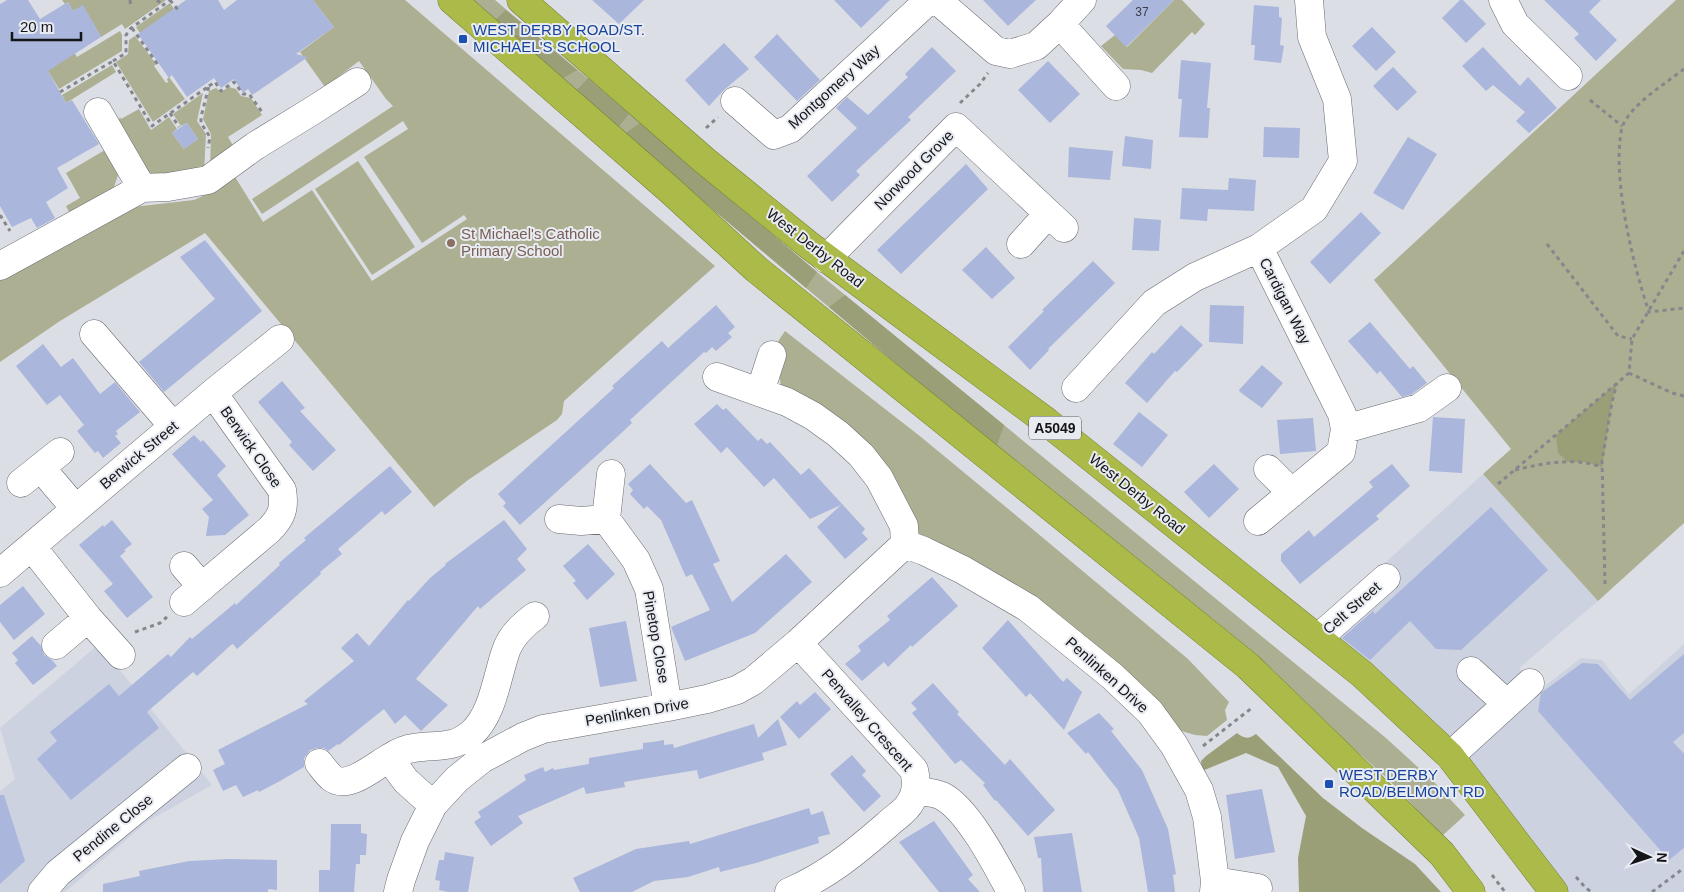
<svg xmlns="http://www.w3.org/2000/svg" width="1684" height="892" viewBox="0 0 1684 892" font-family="Helvetica,sans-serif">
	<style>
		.built { fill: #cdd2e0 }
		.green { fill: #acaf91 }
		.forest { fill: #9b9f78 }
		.building { fill: #aab6db }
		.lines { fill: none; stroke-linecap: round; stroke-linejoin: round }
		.minor-casing { stroke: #696b71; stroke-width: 29 }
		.highway-casing { stroke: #768037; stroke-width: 29 }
		.path { stroke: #86878c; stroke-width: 3; stroke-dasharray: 4 4; stroke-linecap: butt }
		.minor { stroke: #fff; stroke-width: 28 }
		.highway { stroke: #abba48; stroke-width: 28 }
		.transit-dot { fill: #1a4fb4; stroke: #e9ebf2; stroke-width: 2 }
		.education-dot { fill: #8d6e63; stroke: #e9ebf2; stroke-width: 2 }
		.labels { text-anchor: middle; stroke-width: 4; stroke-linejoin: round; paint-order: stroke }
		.number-label { font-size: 12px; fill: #3a3d48 }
		.shield { fill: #e9ebf2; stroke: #545559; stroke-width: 1 }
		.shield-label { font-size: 14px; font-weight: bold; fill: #141517 }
		.transit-label { font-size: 15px; fill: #164399; stroke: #e9ebf2; text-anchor: start }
		.street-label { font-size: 15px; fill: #141517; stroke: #e9ebf2 }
		.education-label { font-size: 15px; fill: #785e54; stroke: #e9ebf2; text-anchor: start }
	</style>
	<rect width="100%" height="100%" fill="#dcdee5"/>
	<!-- built -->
	<path class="built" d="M1483,474L1598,601L1519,668L1541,689L1581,658L1602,660L1629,694L1684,644V892H1554L1450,756L1310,631Z
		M99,644L212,785L148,821L65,892H0V791L15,779L0,728Z"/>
	<!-- green -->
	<path class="green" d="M62,0H166L125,29L122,24L101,37L83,6L73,11L68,2L65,4Z
		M313,0H405L715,266L564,401L562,414L557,420L468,480L434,507L205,233L60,321L0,362V280L133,207L194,200C210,194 220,184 232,172L263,222L312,190L372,281L467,219L464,215L422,243L364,157L408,129L403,121L262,214L252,199L393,106L386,99L359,61L325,87L300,52L334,27Z
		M468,0H495L817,272L1386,738L1433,781L1465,815L1442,836L1389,780L1304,704L806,288L617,129Z
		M1174,0H1182L1205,24L1195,35L1192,32L1152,73L1141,70L1123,69L1101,46L1115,35L1127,47Z
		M1676,0H1684V523L1598,601L1483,474L1511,449L1374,280Z
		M170,3L176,12L161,18L140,33L136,27Z
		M120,31L122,35V51L59,89L40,58L67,41L77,57Z
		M135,36L156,64L154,66L166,83L168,82L167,79L169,77L185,99L153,122L116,62L128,54L129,40Z
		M112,65L116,72L66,103L62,95Z
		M229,87L236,89L241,96L251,98L262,115L228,137L237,152L210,170L211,134L203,119L209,91L216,88L221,92Z
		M203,93L197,121L206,134L204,173L147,176L117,125L120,117L121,119L139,109L151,130L169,117L177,129L172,133L184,149L198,139L187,123L181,126L173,114Z
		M105,150L118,175L113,190L71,216L66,206L80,198L66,173Z
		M358,161L415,247L372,275L315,189Z
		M785,331L921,437L1024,522L1188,659L1229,702L1225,710L1227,720L1207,736L1195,735L1178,730L922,539L781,386L775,346Z"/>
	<!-- forest -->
	<path class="forest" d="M506,10L577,70L560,80L493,22Z
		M588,78L629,114L617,129L575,92Z
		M640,123L817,272L806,288L624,134Z
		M845,295L1004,425L996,448L829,307Z
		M1617,383L1612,402L1602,467L1585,462H1568L1558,453L1556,435Z
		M1237,733C1244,739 1249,739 1256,734L1323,798L1362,828L1415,864L1441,892H1299L1298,858L1306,816L1278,767L1246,753L1202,771L1201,761L1206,756Z"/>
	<!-- building -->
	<path class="building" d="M7,0H28L40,19L68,2L73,11L83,5L101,37L48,71L66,103L72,100L99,144L57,168L68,188L46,202L55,218L37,228L31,218L12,227L0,206V4Z
		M186,0H218L224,10L237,0H313L334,27L296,54L308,57L252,95L248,89L243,93L234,79L221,88L214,78L187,97L172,75L169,78L138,34Z
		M592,0H644L619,24Z
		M834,0H890L861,28Z
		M983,0H1036L1008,26Z
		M1133,0H1174L1126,47L1106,26Z
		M1460,0H1463L1486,24L1466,43L1442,18Z
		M1544,0H1601L1589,12L1617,40L1596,61L1574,38L1579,34Z
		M1254,5L1279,7V17L1282,18L1280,45L1284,46L1281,63L1254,60L1255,45H1251Z
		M1372,27L1396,52L1376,71L1352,46Z
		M777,34L820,80L797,101L754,57Z
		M724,43L749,69L724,90L709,106L685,80Z
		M932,47L956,71L908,117L911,120L856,171L860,175L832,202L807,176L857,128L836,108L847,97L868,115L908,77L905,74Z
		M1483,47L1520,86L1528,77L1557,108L1529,133L1516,121L1525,112L1493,85L1486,91L1462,66Z
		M1181,60L1211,63L1207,108H1210L1208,138L1179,137L1182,99H1178Z
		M1048,61L1080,94L1050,123L1018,90Z
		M1393,67L1417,92L1397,111L1373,86Z
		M187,123L198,139L184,149L172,133Z
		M1264,127L1300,128L1299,158L1263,157Z
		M1125,136L1153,140L1151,169L1122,166Z
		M1408,137L1437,154L1403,210L1373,193Z
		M1069,147L1113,151L1110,180L1068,177Z
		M966,164L988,189L901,274L877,250Z
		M1229,178L1256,180L1254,211L1208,209L1207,221L1180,219L1182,188L1228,190Z
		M1361,212L1381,233L1330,284L1310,262Z
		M1134,218L1161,220L1159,251L1132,250Z
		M205,240L262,311L164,392L139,362L215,299L180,257Z
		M986,247L1015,278L992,299L962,270Z
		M1093,261L1115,283L1048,349L1049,350L1030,370L1008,347L1044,311L1042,310Z
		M716,305L735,327L728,333L732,337L716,351L712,347L706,353L704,352L630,420L632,423L617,437L520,525L503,506L506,503L498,494L614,388L612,386L662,341L668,348Z
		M1210,305L1244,306L1243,344L1209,342Z
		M1370,322L1410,369L1413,366L1427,383L1412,394L1402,397L1380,371L1377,374L1348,341Z
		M1181,325L1203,345L1177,372L1175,371L1147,403L1125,383L1152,352L1154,354Z
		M43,344L61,367L73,358L100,394L115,382L140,412L116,431L118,434L115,436L121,443L103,458L98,451L95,453L77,431L84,425L60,395L47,405L16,366Z
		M1262,365L1283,383L1262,408L1240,392L1239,390Z
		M282,381L305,408L300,411L336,450L313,471L289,445L292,442L258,402Z
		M717,404L723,410L726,408L758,441L761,438L767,444L770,442L801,475L809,468L865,529L862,533L868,539L845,559L817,527L841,505L810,519L774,478L764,487L727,447L721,453L694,424Z
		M1139,412L1168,435L1142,467L1113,444Z
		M1433,417L1465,419L1462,473L1429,471Z
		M1313,418L1316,451L1280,454L1277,420Z
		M194,435L201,442L203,440L226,466L217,475L249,515L225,535L206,536L209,517L202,509L213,500L172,454Z
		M650,464L686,503L692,500L720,561L713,564L732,602L786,554L812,582L755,633L685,661L671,627L710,610L692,574L686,577L661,520L647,506L644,509L630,494L633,490L628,484Z
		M1214,464L1239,489L1209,518L1184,492Z
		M1392,464L1410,486L1376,516L1379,519L1300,584L1281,561V554L1309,530L1314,537L1373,487L1369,482Z
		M390,466L412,492L385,515L382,511L358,532L338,549L342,554L320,572L321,574L237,649L233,644L231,645L197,676L193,672L147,712L159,728L71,800L37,759L57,741L50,732L109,684L119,696L168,654L171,657L190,637L192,639L235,603L236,605L280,565L279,563L306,540L304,538Z
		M1491,507L1548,570L1461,650L1436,649L1410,621L1370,660L1342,638L1373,611L1375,614Z
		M112,520L132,544L124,550L126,551L120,556L153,597L127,618L104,591L113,584L79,545L103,525L104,527Z
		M504,520L527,549L517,559L526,570L480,609L478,606L416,679L448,705L421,731L405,715L395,724L384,709L339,745L338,744L328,751L324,748H317L310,750L304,758V767L280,781L259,792L258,790L243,797L236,785L223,791L213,770L225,764L218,750L308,704L304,701L354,661L341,648L357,633L369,646L408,600L409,601L430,578L446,565L445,564Z
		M588,544L615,574L587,600L573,583L576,581L563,566Z
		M932,577L958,606L912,647L911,645L888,667L884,662L862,681L845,664L861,651L858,646L890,620L887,616Z
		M23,586L45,614L14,640L0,622V605Z
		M1008,620L1063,682L1067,678L1082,692L1064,730L1030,693L1026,697L982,648Z
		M626,621L637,681L600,687L589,628Z
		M32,636L41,646L44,655L52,660L57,666L33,685L15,663L18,660L12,653Z
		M1684,654V733L1673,742L1684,754V848L1669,860L1538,711L1541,693L1582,663L1598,664L1630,700Z
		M933,683L959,712L957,714L1005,765L1010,759L1055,810L1028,836L996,800L995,801L983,785L985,783L961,760L955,764L912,713L917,709L911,703Z
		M815,692L831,709L799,739L780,717L797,701L800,705Z
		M1099,713L1114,729L1111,731L1142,770L1168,829L1176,874L1173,875L1175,892H1148L1139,838L1118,790L1088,752L1086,754L1067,733Z
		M778,719L787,745L762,753L764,760L699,779L697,770L624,782L625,787L586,794L584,787L518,816L523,823L491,846L474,822L481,817L478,812L526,780L524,775L543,767L545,772L553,768L554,770L589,764V758L643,749V743L653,742L664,740V745L673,744L674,748L754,724L758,738Z
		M852,755L866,771L862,775L881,796L864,812L830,774Z
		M1262,789L1275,852L1235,859L1226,795Z
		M0,795H4L25,861L0,884Z
		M809,808L811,815L823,811L830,834L818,837L819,843L756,863L720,872L719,867L688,877L654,881L632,892H580L573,878L636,849L689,841L690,844Z
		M934,821L973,875L968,879L980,892H939L899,842Z
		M331,824H361V833L367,834L366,855H360V864H356L354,892H319V870H330Z
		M1072,833L1082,892H1043L1041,858H1038L1034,837Z
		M445,852L474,857L468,892H448L439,890L440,881L435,880L439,860H444Z
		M228,859L277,860V890L268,889V892H103V884L140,876L139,871L189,861Z"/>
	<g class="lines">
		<defs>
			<path id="minor" d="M937,0L996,51L1010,54L1036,46L1060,24L1082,0
				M1503,0L1515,24L1568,76
				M1060,24L1116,86
				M735,101L774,135L790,129L929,0
				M98,112L142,188
				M1021,244L1048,214
				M826,259L956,127L1064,228
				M0,266L142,188L168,187L208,180L255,146L312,111L357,82
				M94,334L173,426
				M717,377L787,402L813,416L838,434L861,455L879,478L904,526L905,544
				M1076,388L1154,303L1195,277L1259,248
				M760,392L772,355
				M1345,429L1419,408L1447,388
				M41,468L75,508
				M1268,469L1292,493
				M611,474L606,519L636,560L649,589L668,707
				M21,483L60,452
				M559,519L581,521L606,519
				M1258,521L1341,452L1345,429L1342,414L1259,248L1314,209L1343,161L1337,99L1312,37L1309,0
				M32,547L88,618L121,655
				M184,566L202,587
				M0,573L213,393L280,339
				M184,602L269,530C282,517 285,508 282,490L213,393
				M1318,638L1386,578
				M56,645L88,618
				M1471,671L1506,703
				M1450,756L1530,683
				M319,763C323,768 327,774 332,778C348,790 375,766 389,758
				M916,791C924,792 934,792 942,796C968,809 997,866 1011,892
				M433,805L406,781L389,758C397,753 405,749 414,748C436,744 453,750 472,733C494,713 497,674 507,648C513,634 523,625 535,616
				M42,892L58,873L187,768
				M398,892L401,880L415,841L433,805L457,779L482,759L523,737L543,729L668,707L707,699L737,690L753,681L798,643L905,544L924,551L963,570L1028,608L1112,676L1150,712L1174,745L1199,790L1207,817L1215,881
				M789,892C827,876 857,851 888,824C894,818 906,811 910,803C917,793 917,782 914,770L798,643
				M1214,892L1215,881L1258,888"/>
			<path id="highway" d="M452,0L671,191L756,269L1248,666L1442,854L1471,892
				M521,0L704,160L810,246L1047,422L1362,674L1450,756L1554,892"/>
		</defs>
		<!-- minor casing -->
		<use href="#minor" class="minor-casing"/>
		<!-- highway casing -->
		<use href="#highway" class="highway-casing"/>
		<!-- path -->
		<path class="path" d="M130,0L131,8
			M157,0L163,5
			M170,0L178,10
			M132,28L158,65
			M113,61L126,53V35L130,29L170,0
			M1684,69C1665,84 1633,103 1623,125C1621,129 1621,135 1620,140C1615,189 1633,265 1649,312L1684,308
			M209,86L215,82L221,91L234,82L243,94H249L262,112
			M60,92L113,61L152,126L209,86L201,117V123L210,137L208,148
			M1590,100L1622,126
			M960,103L980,84L988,73
			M170,113L179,127
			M706,128L718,117
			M0,215L10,231
			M1547,244L1618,336L1632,339
			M1684,251L1632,339L1629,373L1672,393L1684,396
			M1515,470C1545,463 1572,457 1602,467
			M1498,484L1629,373
			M1605,584L1602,461L1612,402L1617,383
			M135,632L160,623L167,617
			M1203,746L1253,707
			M1492,875L1505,892
			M1576,877L1585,887L1591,892
			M1652,892L1684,868"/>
		<!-- minor -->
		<use href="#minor" class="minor"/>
		<!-- highway -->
		<use href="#highway" class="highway"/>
	</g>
	<!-- markers -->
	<g class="transit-dot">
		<rect x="458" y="34" width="10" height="10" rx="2.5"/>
		<rect x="1324" y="779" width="10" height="10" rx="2.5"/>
	</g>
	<circle class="education-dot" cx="451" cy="243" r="5"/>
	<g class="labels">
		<!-- number labels -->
		<g class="number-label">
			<text x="1142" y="16">37</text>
		</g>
		<!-- shield labels -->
		<rect class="shield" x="1029" y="416.5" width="52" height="23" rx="4"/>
		<g class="shield-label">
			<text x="1055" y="433">A5049</text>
		</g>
		<!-- transit labels -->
		<g class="transit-label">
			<text x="473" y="35">WEST DERBY ROAD/ST.<tspan x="473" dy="17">MICHAEL'S SCHOOL</tspan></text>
			<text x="1339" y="780">WEST DERBY<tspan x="1339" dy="17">ROAD/BELMONT RD</tspan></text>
		</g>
		<!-- street labels -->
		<g class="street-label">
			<text transform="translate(834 87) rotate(-42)" y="5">Montgomery Way</text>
			<text transform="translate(914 170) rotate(-45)" y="5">Norwood Grove</text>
			<text transform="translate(815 248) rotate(38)" y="5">West Derby Road</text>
			<text transform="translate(1285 301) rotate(63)" y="5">Cardigan Way</text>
			<text transform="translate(251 447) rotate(55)" y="5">Berwick Close</text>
			<text transform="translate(139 455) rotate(-40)" y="5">Berwick Street</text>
			<text transform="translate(1137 494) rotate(39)" y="5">West Derby Road</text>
			<text transform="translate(1352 608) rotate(-41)" y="5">Celt Street</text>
			<text transform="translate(656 637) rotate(80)" y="5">Pinetop Close</text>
			<text transform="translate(1107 675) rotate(42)" y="5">Penlinken Drive</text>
			<text transform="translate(637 712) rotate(-10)" y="5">Penlinken Drive</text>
			<text transform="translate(867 720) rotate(49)" y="5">Penvalley Crescent</text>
			<text transform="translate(113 828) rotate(-39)" y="5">Pendine Close</text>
		</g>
		<!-- education labels -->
		<g class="education-label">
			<text x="461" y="239">St Michael's Catholic<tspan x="461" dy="17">Primary School</tspan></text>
		</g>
	</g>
	<!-- north arrow -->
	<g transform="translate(1649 857) rotate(93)" stroke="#e9ebf2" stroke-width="4" paint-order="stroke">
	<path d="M0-4L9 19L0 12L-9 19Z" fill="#141517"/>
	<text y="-8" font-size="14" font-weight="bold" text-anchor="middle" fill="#141517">N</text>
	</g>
	<!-- scale -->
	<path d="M12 32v8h69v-8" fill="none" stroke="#141517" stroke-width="2.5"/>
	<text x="20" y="32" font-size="15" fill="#141517" stroke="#e9ebf2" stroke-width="4" paint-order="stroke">20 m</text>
</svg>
